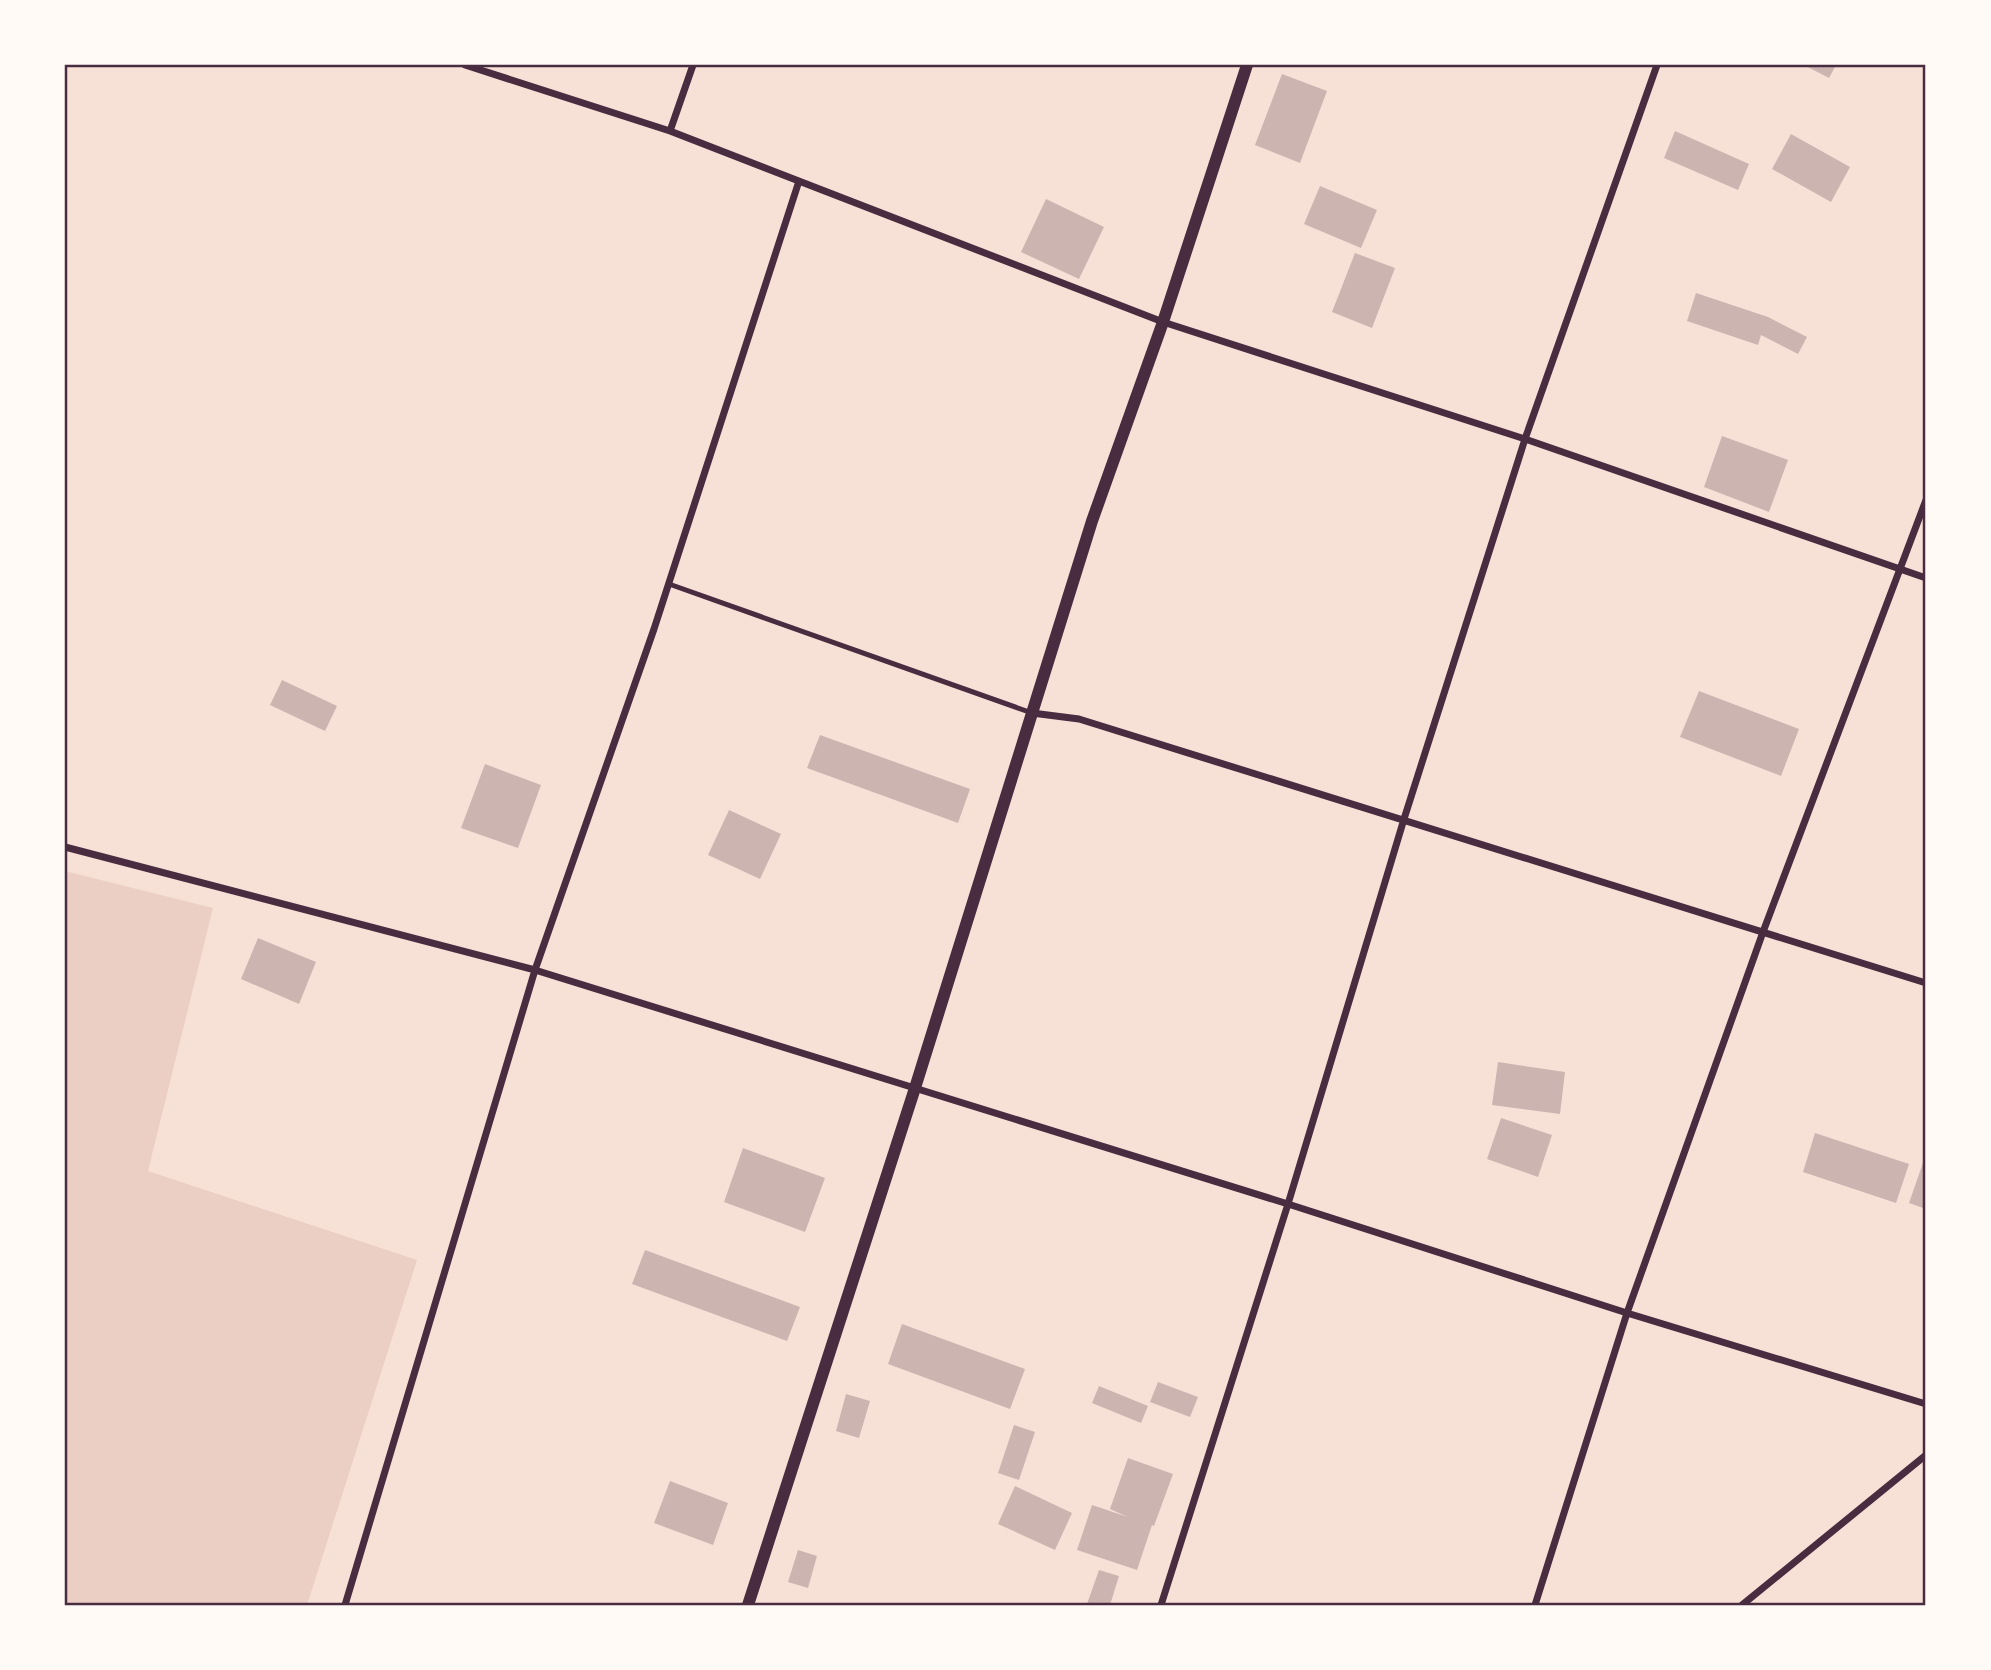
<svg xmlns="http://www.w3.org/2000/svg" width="1991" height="1670" viewBox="0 0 1991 1670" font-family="Quicksand,sans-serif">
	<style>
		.green { fill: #ebcfc5 }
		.building { fill: #ccb4b1 }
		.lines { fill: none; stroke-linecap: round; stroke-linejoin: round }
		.service { stroke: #4a2c40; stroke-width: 5 }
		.minor { stroke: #4a2c40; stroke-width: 7 }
		.tertiary { stroke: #4a2c40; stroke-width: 12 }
		.neatline { fill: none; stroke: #4a2c40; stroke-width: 2.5 }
	</style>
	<rect width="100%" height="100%" fill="#f7e1d7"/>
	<!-- green -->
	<path class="green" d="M65,871L213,908L148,1171L417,1260L307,1605H65Z"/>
	<!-- building -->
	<path class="building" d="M1804,65H1836L1829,78Z
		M1282,74L1327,91L1300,163L1255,145Z
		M1675,131L1749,164L1738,190L1664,158Z
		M1791,134L1850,167L1831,202L1772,169Z
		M1320,186L1377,210L1361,248L1304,224Z
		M1046,199L1104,227L1079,279L1021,252Z
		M1355,253L1395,268L1372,328L1332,312Z
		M1696,293L1768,317L1807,337L1798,354L1761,335L1758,345L1687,321Z
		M1722,436L1788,460L1769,512L1704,487Z
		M282,680L337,706L325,731L270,705Z
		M1699,691L1799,729L1781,776L1680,737Z
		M820,735L970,789L958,823L807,768Z
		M485,764L541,785L518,848L461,828Z
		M729,810L781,834L760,879L708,855Z
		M258,938L316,962L299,1004L241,979Z
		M1498,1062L1565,1072L1560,1114L1492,1105Z
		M1501,1118L1552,1135L1538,1177L1487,1159Z
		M1815,1133L1909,1164L1896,1203L1803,1172Z
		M743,1148L825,1178L805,1232L724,1202Z
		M1926,1154V1209L1909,1203Z
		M645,1250L800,1307L787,1341L632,1284Z
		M902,1324L1025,1369L1010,1409L888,1364Z
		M1158,1382L1198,1397L1190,1417L1150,1402Z
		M1099,1386L1148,1406L1141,1423L1092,1403Z
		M846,1394L870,1401L859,1438L836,1431Z
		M1014,1425L1035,1432L1019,1480L998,1473Z
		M1128,1458L1173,1474L1154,1526L1152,1525L1137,1570L1077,1550L1092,1505L1128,1517L1110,1509Z
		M670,1481L728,1503L713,1545L654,1523Z
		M1015,1486L1072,1513L1055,1550L998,1524Z
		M798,1550L817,1556L808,1588L788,1582Z
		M1099,1570L1119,1576L1110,1605L1087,1604Z"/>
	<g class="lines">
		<!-- service -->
		<path class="service" d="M669,584L1032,713"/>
		<!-- minor -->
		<path class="minor" d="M465,65L670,131L1163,322L1525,439L1926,578
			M670,131L693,65
			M1032,713L1079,719L1926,983
			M65,847L535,970L1288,1204L1627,1313L1926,1404
			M345,1605L535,970L654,629L799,181
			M1161,1605L1288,1204L1404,819L1525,439L1657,65
			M1535,1605L1627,1313L1763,932L1926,500
			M1742,1605L1926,1455"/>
		<!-- tertiary -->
		<path class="tertiary" d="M748,1605L915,1088L1092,521L1163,322L1247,65"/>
	</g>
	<!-- border -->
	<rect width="1991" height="1670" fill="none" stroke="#fffaf5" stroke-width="133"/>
	<rect x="66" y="66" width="1858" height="1538" class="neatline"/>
</svg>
